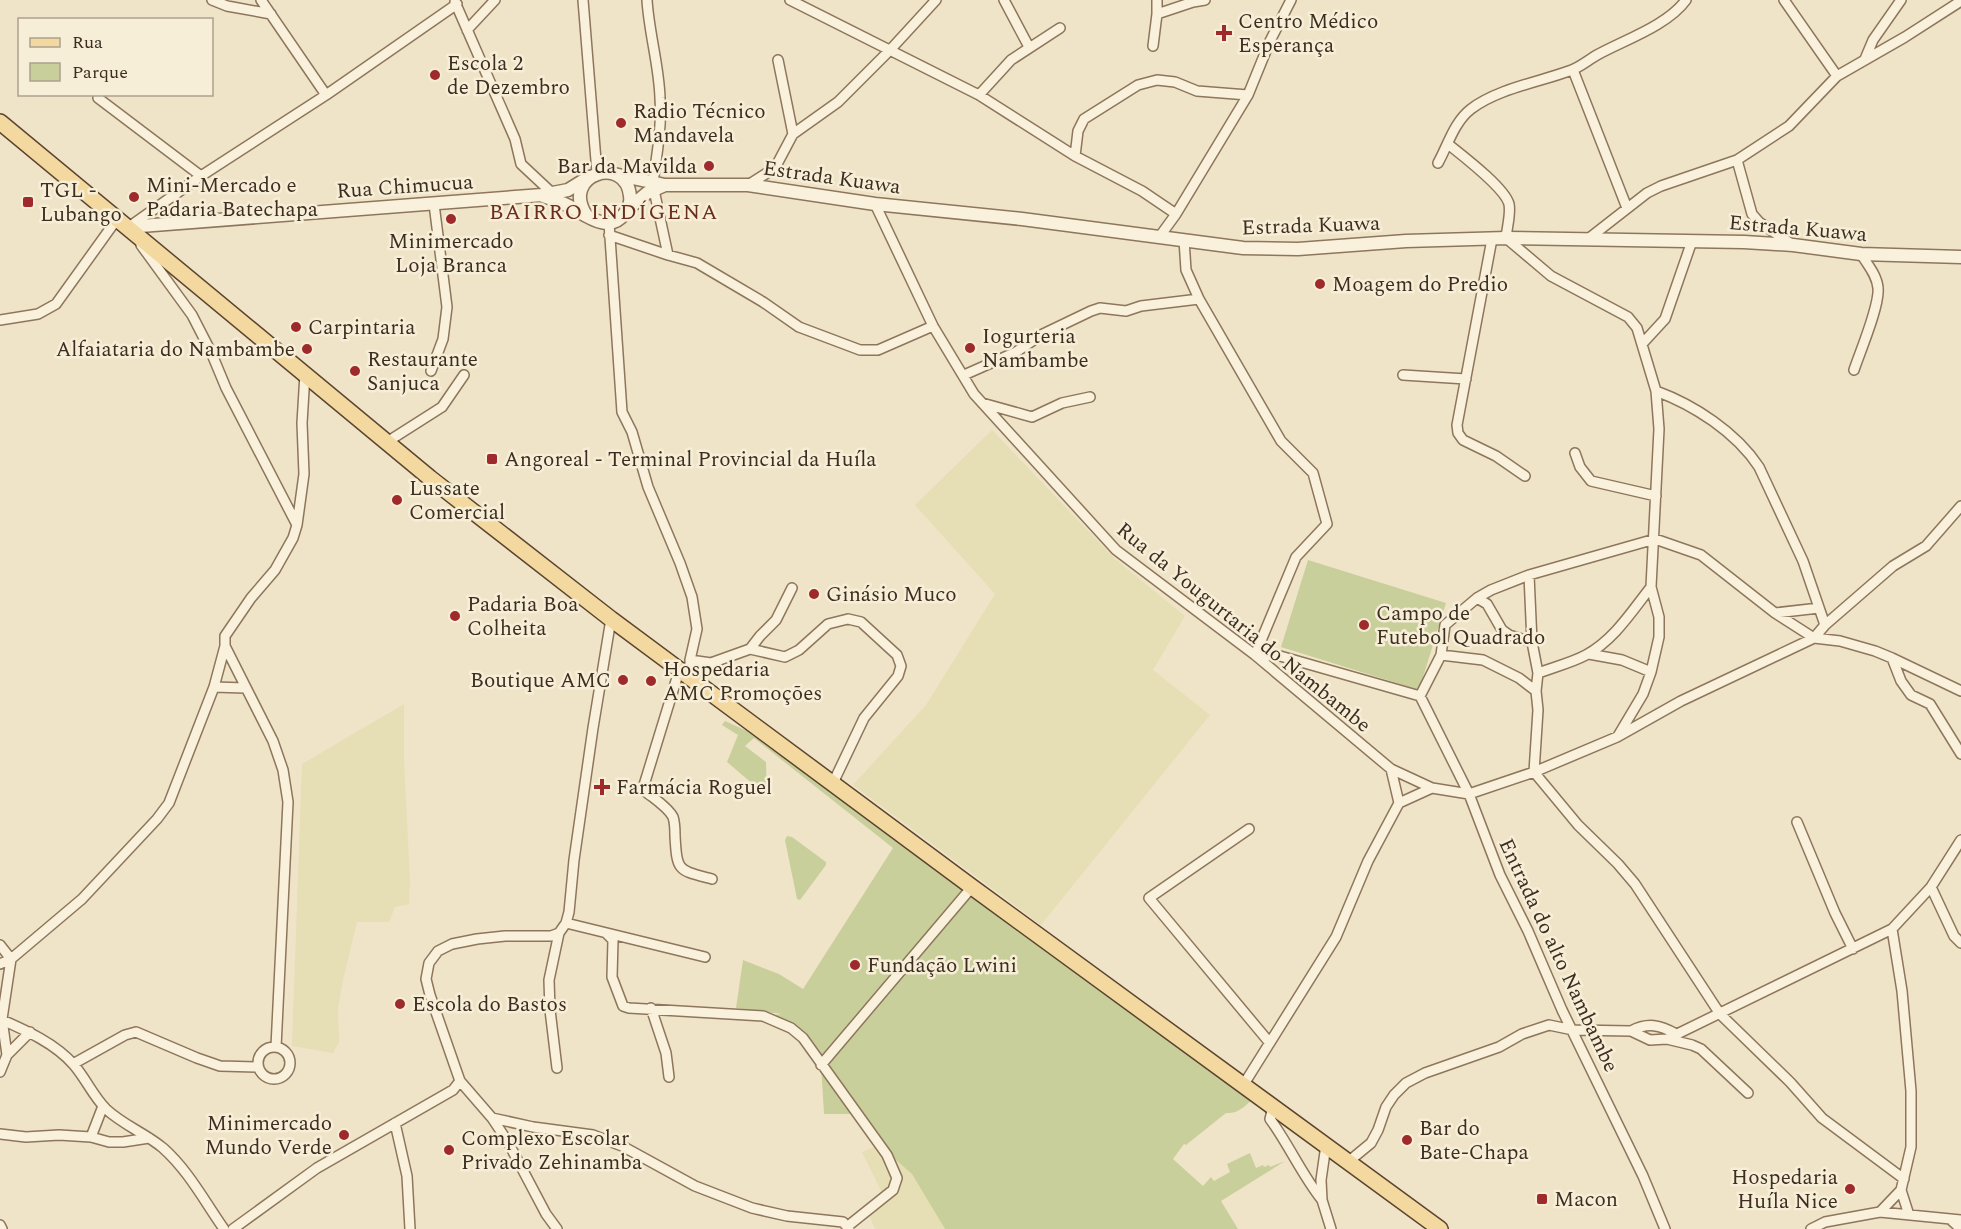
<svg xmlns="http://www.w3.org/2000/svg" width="1961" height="1229" viewBox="0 0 1961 1229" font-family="Spectral,serif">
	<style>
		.farmland { fill: #e6deb5 }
		.green { fill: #c9cf9b }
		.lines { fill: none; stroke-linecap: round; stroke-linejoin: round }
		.minor-casing { stroke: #8d765c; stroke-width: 12 }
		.tertiary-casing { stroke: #8d765c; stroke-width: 15 }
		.primary-casing { stroke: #5b4430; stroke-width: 18 }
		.minor { stroke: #faf1dc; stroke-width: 9 }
		.tertiary { stroke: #faf1dc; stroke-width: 12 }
		.primary { stroke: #f3d9a0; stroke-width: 15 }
		.poi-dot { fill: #9e2a2b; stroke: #f7eed8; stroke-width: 2 }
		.labels { text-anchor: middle; stroke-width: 5; stroke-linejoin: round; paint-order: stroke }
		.poi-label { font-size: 21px; fill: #3d2e20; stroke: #f7eed8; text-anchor: start }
		.street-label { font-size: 21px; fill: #3d2e20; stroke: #f7eed8 }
		.neighbourhood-label { font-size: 22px; letter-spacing: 1.5px; fill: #6b2e1e; stroke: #f7eed8 }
	</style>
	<rect width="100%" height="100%" fill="#f0e4c8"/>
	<!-- farmland -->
	<path class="farmland" d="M992,430L1115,559L1185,616L1153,670L1210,715L1041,925L853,785L926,705L995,594L915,505Z
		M404,704V758L410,881L409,904L395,907L389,922H357L343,980L338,1009L339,1042L333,1053L292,1046L302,764Z
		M879,1145L912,1173L945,1229H875L870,1217L883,1195L862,1152Z"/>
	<!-- green -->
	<path class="green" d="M1308,560L1446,603L1419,690L1281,647Z
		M725,721L756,735L1253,1099C1244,1107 1238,1114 1226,1113L1186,1145L1184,1144L1173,1159L1203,1186L1211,1177L1214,1181L1230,1172L1227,1164L1250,1153L1256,1168L1263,1165L1264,1167L1269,1165L1270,1167L1285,1161L1221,1201L1238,1229H945L912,1174L879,1145L856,1114H824L821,1065L803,1038L763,1016L782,1014L736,1008L743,960L779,974L803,989L893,848L754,738L745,746L766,762L767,796L727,762L738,735L722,725Z
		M787,836L792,837L826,862V865L800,900L797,899L785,840Z"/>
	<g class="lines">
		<defs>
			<path id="minor" d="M212,0L227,6L271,14
				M261,0L326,95
				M583,0L597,173
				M647,0C649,33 659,65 660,98C662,126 657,154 653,182
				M790,0L979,95L1075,156L1142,191L1176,214
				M1004,0L1029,47
				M1784,0L1837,76
				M455,2L515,139L521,164L552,193
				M1157,14V0
				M467,30L495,0
				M1153,46L1157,14L1193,2L1205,0
				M1865,59L1873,40L1901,0
				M778,60L793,134
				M1573,70L1627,208
				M979,95L1011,60L1060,28
				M98,98L201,176
				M1448,144C1463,156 1505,188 1509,204C1511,214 1507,227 1506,238L1551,276L1628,317L1637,328L1656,391L1659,429L1651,587L1659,617V637L1651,672L1643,694L1618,736
				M1075,156L1078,131L1084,119L1138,85L1157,80L1175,82L1197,91L1248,95
				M1737,160L1752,214L1759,222L1793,245
				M1438,163C1448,145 1454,122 1471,109C1497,89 1539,82 1569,71C1579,68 1588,60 1597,55C1624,40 1667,26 1686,0
				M748,185L775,168L793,134L838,102L891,49L936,0
				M875,204L933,326L974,394L1116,550L1255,655L1391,769L1432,788L1469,794L1534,772L1617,737L1681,701L1814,638L1825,625L1893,566L1926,546L1961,506
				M609,223L622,412L632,432L648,487L680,563L692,597L697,629L690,660L691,679
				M129,227L201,176L326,95L457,4
				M609,235L668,255L654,190
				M1160,236L1176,214L1248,95L1270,41L1291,0
				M1492,239L1457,425L1458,433L1463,440L1496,456L1525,476
				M1588,239L1647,193L1661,186L1737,160L1789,126L1837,76L1905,37L1961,1
				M1184,240L1186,270L1199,299L1281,441L1313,473L1327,524L1296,557L1255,655L1280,656L1420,696L1441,655L1445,625L1477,598L1491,590L1529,575L1655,539L1701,555L1775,613L1814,638L1840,641L1875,651L1892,658L1961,691
				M141,245L192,315L211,352L226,388L297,525
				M668,255L697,263L763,302L799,327L860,350H878L933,326
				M0,320L38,314L56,304L117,219
				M1642,344L1665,319L1692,241
				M1854,370C1860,352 1880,305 1878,288C1877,275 1867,264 1861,254
				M431,371L443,339L447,307L434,204
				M964,375L1016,352L1041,335L1091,311L1100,308L1126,311L1141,306L1199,299
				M1403,375L1466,379
				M1656,391C1694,405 1736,432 1759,467L1803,561L1825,625
				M982,403L1032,417L1062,403L1090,397
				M387,442L442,407L464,375
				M1575,453L1580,467L1591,481L1656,496
				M1529,575L1532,642L1538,673L1536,691L1538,710L1534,772L1578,825L1618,864L1635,884L1720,1014L1790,1082L1822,1118L1904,1179
				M1477,598L1487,604L1502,630L1509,635L1532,642
				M1775,613L1819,608
				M225,646L273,741L283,770L288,802L276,1047
				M750,649L785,657L799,650L828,624L848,619L861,622L897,655L901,666L898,676L864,718L833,783
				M1589,654L1622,660L1651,672
				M1441,655L1483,660L1519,678L1536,691
				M1892,658L1901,681L1911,695L1930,704L1961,754
				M690,660L711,663L750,649L760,636L776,620L792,588
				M679,671L644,785L645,791C653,798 668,807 673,817C675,823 675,830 675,836C677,872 678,870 712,879
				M1538,673C1554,667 1571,663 1586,655C1614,640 1632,611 1651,587
				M214,687L245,688
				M1420,696L1469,794L1500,875L1528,931L1562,1010L1643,1176L1665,1229
				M1391,769L1399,803
				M1797,822L1835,913L1853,949
				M1249,829L1149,898L1269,1042
				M1931,887L1954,936L1961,943
				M566,923L705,957
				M607,934L613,940L612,977L623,1006L629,1008L763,1016L791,1028L803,1038L887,1155L897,1178L893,1190L848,1226
				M0,945L11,959L2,1019L7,1055
				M0,964L11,959L82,899L157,819L169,803L214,687L225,646V636L251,598L275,570L293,538L297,525L304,474L302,423L305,374
				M651,1008L666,1053L669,1077
				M0,1019C25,1030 55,1043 74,1065C86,1079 93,1096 106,1109C123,1125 145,1133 163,1148C188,1170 205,1202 224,1229
				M1631,1031C1648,1022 1660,1025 1676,1034
				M1667,1039L1692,1045L1701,1049L1748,1093
				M258 1063a16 16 0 1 1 32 0a16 16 0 1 1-32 0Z
				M73,1064L125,1035L136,1032L197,1058L220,1066L258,1067
				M821,1065L972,887
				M557,1068L550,1010L549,980L559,933
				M0,1072L7,1055L30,1032
				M1244,1084L1336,937L1368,861L1399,803L1432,788
				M1273,1107L1270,1119C1289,1145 1302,1175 1322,1200L1321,1180L1326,1145
				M492,1118L533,1127L593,1135L622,1146L695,1186L752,1208L787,1216L843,1222L849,1229
				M395,1123L407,1176L410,1229
				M0,1134L26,1137L59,1135L91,1137L109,1142H123L149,1138
				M91,1137L103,1106
				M1348,1162L1371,1143L1378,1130L1386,1107L1394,1095L1406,1083L1425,1073L1499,1047L1522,1034L1549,1025L1573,1030L1631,1031L1650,1040L1667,1039L1892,929L1931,887L1961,840
				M1901,1190L1909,1215
				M1322,1200L1331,1229
				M1880,1212L1901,1190L1911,1147V1091L1902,991L1892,929
				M1951,1220L1961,1229
				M0,1225L2,1229
				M233,1229L317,1168L453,1090L460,1081
				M557,1229L546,1214L508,1142L492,1118L460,1081L430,995L426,979L429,963L438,951L452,944L477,939L505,936H551L559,933L566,923L569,912L574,860L593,728L611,619
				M1811,1229L1825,1222L1880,1212L1961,1220"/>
			<path id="tertiary" d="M614,174L665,185H748L875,204L1022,219L1243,248L1298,249L1406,241L1506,238L1744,242L1793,245L1861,254L1961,257
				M543,196C552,199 561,202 569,206C586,215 609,235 625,213C629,208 631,202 630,196C626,154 560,174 586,215
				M628,209L647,193L665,185
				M128,227L542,195L568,190L589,177"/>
			<path id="primary" d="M0,122L430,478L611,619L972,887L1440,1229"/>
		</defs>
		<!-- minor casing -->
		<use href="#minor" class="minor-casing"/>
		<!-- tertiary casing -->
		<use href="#tertiary" class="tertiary-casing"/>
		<!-- primary casing -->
		<use href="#primary" class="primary-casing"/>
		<!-- minor -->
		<use href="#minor" class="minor"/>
		<!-- tertiary -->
		<use href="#tertiary" class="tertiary"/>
		<!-- primary -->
		<use href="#primary" class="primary"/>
	</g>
	<!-- markers -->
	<g class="poi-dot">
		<path d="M1221 24h6v6h6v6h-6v6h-6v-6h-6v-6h6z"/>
		<circle cx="435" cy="75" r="6"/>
		<circle cx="621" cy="123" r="6"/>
		<circle cx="709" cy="166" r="6"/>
		<circle cx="134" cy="197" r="6"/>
		<rect x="22" y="196" width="12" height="12" rx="3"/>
		<circle cx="451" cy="219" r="6"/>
		<circle cx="1320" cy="284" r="6"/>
		<circle cx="296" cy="327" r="6"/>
		<circle cx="970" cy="348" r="6"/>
		<circle cx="307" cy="349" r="6"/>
		<circle cx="355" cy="371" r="6"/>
		<rect x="486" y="453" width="12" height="12" rx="3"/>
		<circle cx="397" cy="500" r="6"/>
		<circle cx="814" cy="594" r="6"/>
		<circle cx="455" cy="616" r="6"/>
		<circle cx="1364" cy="625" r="6"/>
		<circle cx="623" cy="680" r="6"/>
		<circle cx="651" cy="681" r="6"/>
		<path d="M599 778h6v6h6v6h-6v6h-6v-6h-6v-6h6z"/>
		<circle cx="855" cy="965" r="6"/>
		<circle cx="400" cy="1004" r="6"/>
		<circle cx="344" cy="1135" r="6"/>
		<circle cx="1407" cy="1140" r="6"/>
		<circle cx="449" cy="1150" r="6"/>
		<circle cx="1850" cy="1189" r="6"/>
		<rect x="1536" y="1193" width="12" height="12" rx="3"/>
	</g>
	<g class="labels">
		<!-- poi labels -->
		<g class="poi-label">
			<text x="1238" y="28">Centro Médico<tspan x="1238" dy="24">Esperança</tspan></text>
			<text x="447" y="70">Escola 2<tspan x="447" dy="24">de Dezembro</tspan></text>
			<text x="633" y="118">Radio Técnico<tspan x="633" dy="24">Mandavela</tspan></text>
			<text x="697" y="173" text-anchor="end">Bar da Mavilda</text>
			<text x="146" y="192">Mini-Mercado e<tspan x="146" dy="24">Padaria Batechapa</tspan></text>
			<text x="40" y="197">TGL -<tspan x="40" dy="24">Lubango</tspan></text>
			<text x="451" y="248" text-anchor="middle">Minimercado<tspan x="451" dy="24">Loja Branca</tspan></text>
			<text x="1332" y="291">Moagem do Predio</text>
			<text x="308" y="334">Carpintaria</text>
			<text x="982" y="343">Iogurteria<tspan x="982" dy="24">Nambambe</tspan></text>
			<text x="295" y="356" text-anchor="end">Alfaiataria do Nambambe</text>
			<text x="367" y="366">Restaurante<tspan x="367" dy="24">Sanjuca</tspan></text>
			<text x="504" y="466">Angoreal - Terminal Provincial da Huíla</text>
			<text x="409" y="495">Lussate<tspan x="409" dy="24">Comercial</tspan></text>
			<text x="826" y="601">Ginásio Muco</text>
			<text x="467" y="611">Padaria Boa<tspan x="467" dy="24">Colheita</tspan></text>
			<text x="1376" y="620">Campo de<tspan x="1376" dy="24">Futebol Quadrado</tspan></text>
			<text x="663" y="676">Hospedaria<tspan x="663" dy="24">AMC Promoções</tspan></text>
			<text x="611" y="687" text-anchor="end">Boutique AMC</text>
			<text x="616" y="794">Farmácia Roguel</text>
			<text x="867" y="972">Fundação Lwini</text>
			<text x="412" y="1011">Escola do Bastos</text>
			<text x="332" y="1130" text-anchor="end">Minimercado<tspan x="332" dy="24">Mundo Verde</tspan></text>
			<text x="1419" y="1135">Bar do<tspan x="1419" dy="24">Bate-Chapa</tspan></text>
			<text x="461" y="1145">Complexo Escolar<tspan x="461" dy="24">Privado Zehinamba</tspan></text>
			<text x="1838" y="1184" text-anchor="end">Hospedaria<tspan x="1838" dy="24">Huíla Nice</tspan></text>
			<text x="1554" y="1206">Macon</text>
		</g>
		<!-- street labels -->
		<g class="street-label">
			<text transform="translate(832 177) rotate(8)" y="7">Estrada Kuawa</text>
			<text transform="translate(405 186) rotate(-4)" y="7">Rua Chimucua</text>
			<text transform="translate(1311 225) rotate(-2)" y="7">Estrada Kuawa</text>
			<text transform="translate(1798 228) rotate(5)" y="7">Estrada Kuawa</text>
			<text transform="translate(1244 627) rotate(39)" y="7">Rua da Yougurtaria do Nambambe</text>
			<text transform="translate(1559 955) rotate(65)" y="7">Entrada do alto Nambambe</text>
		</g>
		<!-- neighbourhood labels -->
		<g class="neighbourhood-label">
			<text x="604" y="219">BAIRRO INDÍGENA</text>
		</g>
	</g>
	<!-- legend -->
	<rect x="18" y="18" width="195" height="78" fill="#f7eed8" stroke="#ada18e" stroke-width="1.5"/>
	<rect x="30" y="38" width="30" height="9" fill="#f3d9a0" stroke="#ada18e" stroke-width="1.5"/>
	<text x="72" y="48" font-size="18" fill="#3d2e20">Rua</text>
	<rect x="30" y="63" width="30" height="18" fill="#c9cf9b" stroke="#ada18e" stroke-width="1.5"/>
	<text x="72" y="78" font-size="18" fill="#3d2e20">Parque</text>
</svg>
